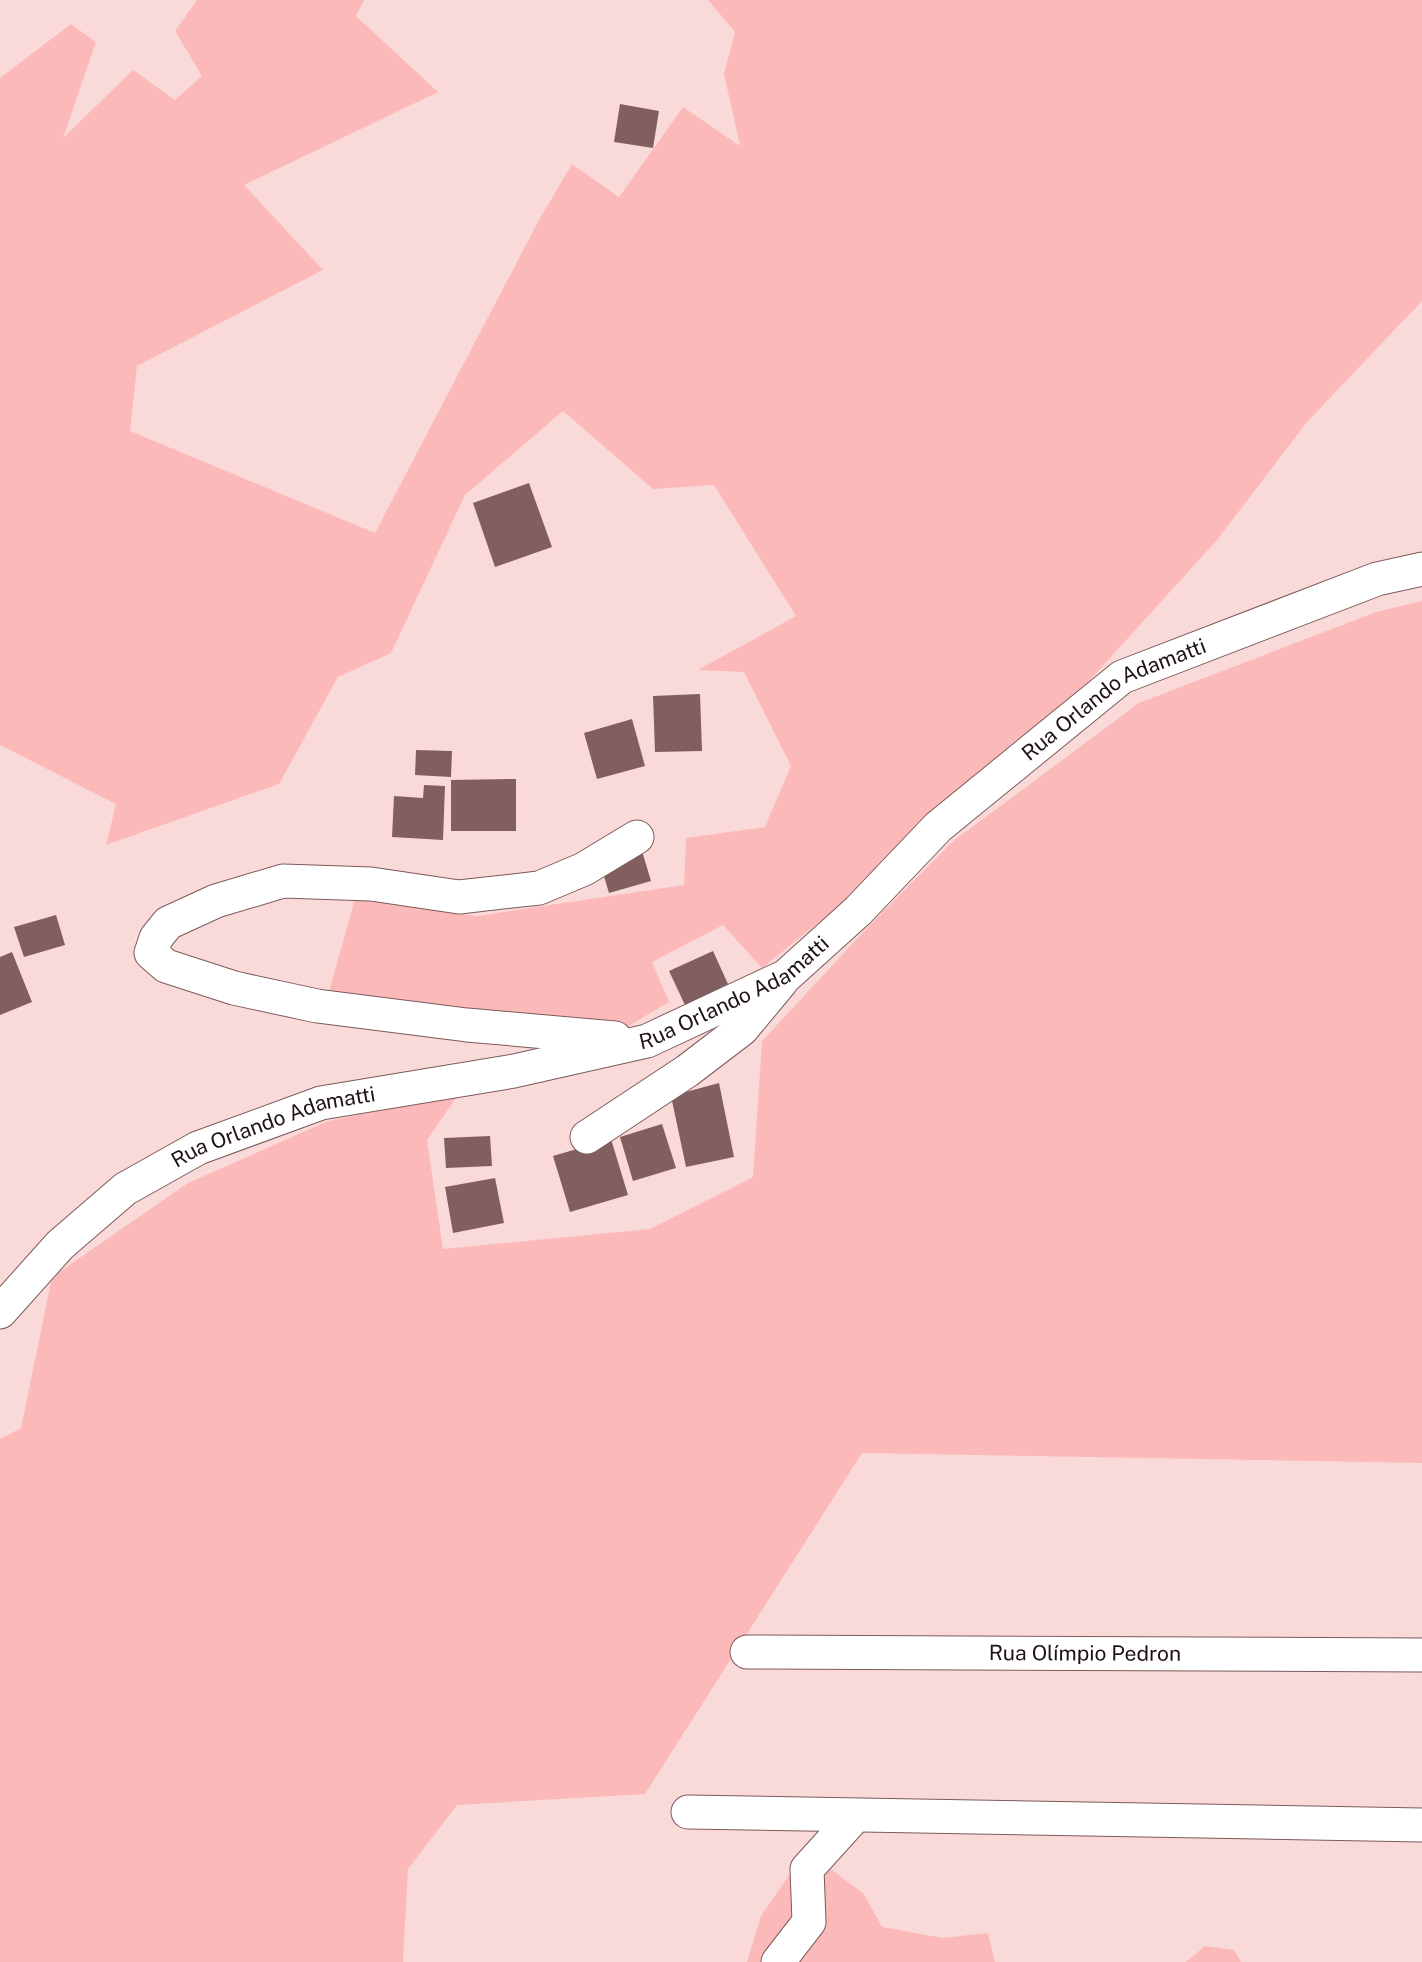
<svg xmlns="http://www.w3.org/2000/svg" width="1422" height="1962" viewBox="0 0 1422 1962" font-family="'Public Sans',sans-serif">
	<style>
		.green { fill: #fbbab9 }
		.building { fill: #815f5f }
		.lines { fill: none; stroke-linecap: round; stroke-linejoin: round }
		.minor-casing { stroke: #7c5a5a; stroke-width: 35 }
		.minor { stroke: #fff; stroke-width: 33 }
		.labels { text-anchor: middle; stroke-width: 6; stroke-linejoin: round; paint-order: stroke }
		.street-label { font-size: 21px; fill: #1f1212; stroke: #fff }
	</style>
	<rect width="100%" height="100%" fill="#fadad9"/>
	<!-- green -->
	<path class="green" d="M197,0H364L356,16L438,92L244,185L323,270L137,366L130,431L375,533L539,220L572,164L619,197L683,107L740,146L724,74L735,32L708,0H1422V301L1307,422L1217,540L1089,681L848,899L762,968L723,925L652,962L669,1002L627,1027L328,995L355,899L477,916L684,885L686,838L765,827L791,766L744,672L698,670L796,616L714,485L653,489L563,411L465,495L391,653L338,677L279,784L106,845L116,804L0,745V78L71,24L96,42L63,138L133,70L175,100L202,76L175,31Z
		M1422,601V1463L862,1453L645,1794L457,1805L408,1869L403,1962H0V1439L21,1428L52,1277L188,1183L328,1121L458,1095L427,1140L443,1249L650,1229L753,1177L762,1041L869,926L952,842L1139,703L1376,612Z
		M828,1867L864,1894L882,1927L943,1938L988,1933L995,1962H747L761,1916L792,1871Z
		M1205,1946L1234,1950L1241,1962H1186Z"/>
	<!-- building -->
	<path class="building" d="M620,104L659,111L653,148L614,142Z
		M529,483L552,547L495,567L473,503Z
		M700,694L702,751L655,752L653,696Z
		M632,719L645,766L597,779L584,733Z
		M416,750L452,751L451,777L415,775Z
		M516,779V831H451V780Z
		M424,785L445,786L443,840L392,837L394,796L423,798Z
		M642,851L651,881L609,893L600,863Z
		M56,915L65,945L24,957L14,927Z
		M713,951L728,984L685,1005L669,971Z
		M12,952L32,1002L0,1015V957Z
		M719,1083L734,1157L686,1167L671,1096Z
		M662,1124L676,1168L633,1181L620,1137Z
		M490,1136L492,1166L446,1168L444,1138Z
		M611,1139L628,1195L570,1212L553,1156Z
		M495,1178L504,1223L453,1233L445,1187Z"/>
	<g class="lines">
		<defs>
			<g id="minor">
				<path d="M615,1038L467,1025L317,1006L234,988L166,966L151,953L156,938L168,923L216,901L283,881L371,884L459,897L539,888L584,869L637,837"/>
				<path d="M587,1137L687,1071L742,1029L781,982"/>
				<path id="s1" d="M0,1312L60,1245L125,1189L198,1148L321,1103L514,1071L647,1041L786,976L858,911L938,827L1122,677L1377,579L1422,569"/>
				<path id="s2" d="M747,1652L1422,1655"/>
				<path d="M688,1812L1422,1825"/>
				<path d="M778,1962L809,1922L807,1869L855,1816"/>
			</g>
		</defs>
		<!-- minor casing -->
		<use href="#minor" class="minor-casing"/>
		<!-- minor -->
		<use href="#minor" class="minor"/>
	</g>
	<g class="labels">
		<!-- street labels -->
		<g class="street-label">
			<text dy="7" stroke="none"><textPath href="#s1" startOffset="1308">Rua Orlando Adamatti</textPath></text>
			<text dy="7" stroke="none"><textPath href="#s1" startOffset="822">Rua Orlando Adamatti</textPath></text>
			<text dy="7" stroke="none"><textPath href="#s1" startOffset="338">Rua Orlando Adamatti</textPath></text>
			<text dy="7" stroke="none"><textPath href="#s2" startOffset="338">Rua Olímpio Pedron</textPath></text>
		</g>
	</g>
</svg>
